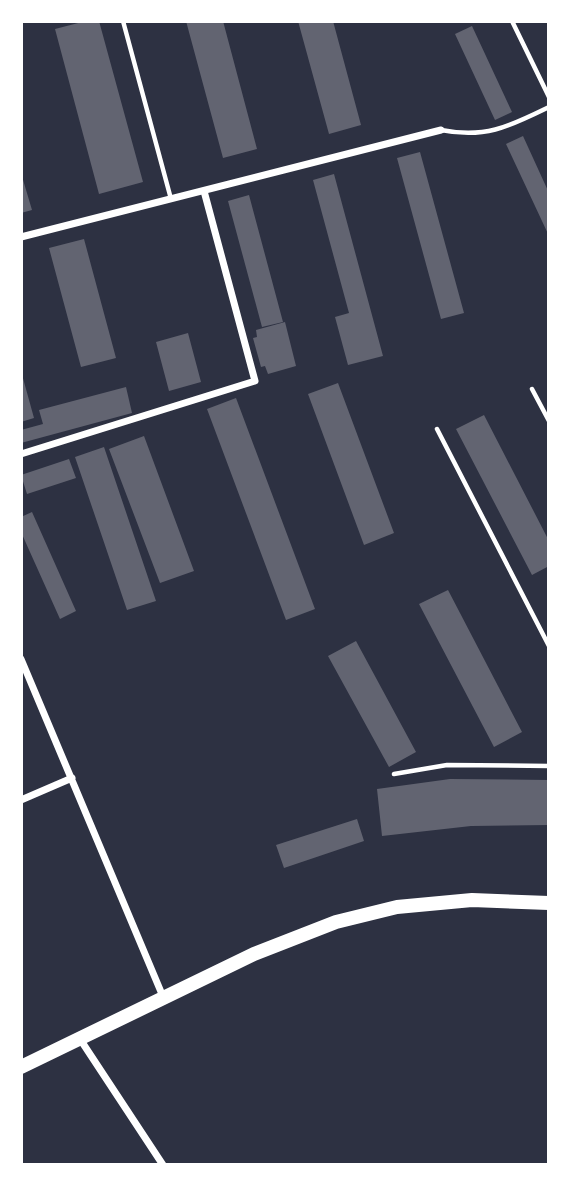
<svg xmlns="http://www.w3.org/2000/svg" width="570" height="1186" viewBox="0 0 570 1186" font-family="Barlow,sans-serif">
	<style>
		.building { fill: #626471 }
		.lines { fill: none; stroke-linecap: round; stroke-linejoin: round }
		.service { stroke: #fff; stroke-width: 4.5 }
		.minor { stroke: #fff; stroke-width: 7 }
		.primary { stroke: #fff; stroke-width: 14 }
	</style>
	<rect width="100%" height="100%" fill="#2d3142"/>
	<!-- building -->
	<path class="building" d="M86,21H99L143,182L99,194L55,29Z
		M186,21H223L257,149L223,158Z
		M298,21H333L361,125L329,134Z
		M472,26L512,112L495,120L455,34Z
		M523,136L549,193V236L506,144Z
		M420,152L464,313L441,319L397,158Z
		M21,173L32,210L21,213Z
		M334,174L383,356L348,365L335,317L349,313L313,180Z
		M249,195L283,322L262,327L228,201Z
		M84,239L116,358L81,367L49,248Z
		M285,322L296,366L268,374L265,366L261,367L253,338L257,337L256,330Z
		M188,333L201,382L169,391L156,342Z
		M21,371L34,418L21,422Z
		M338,383L394,533L364,545L308,394Z
		M126,387L132,413L21,443V430L43,424L39,410Z
		M236,398L315,609L286,620L207,409Z
		M484,415L549,541V566L532,575L456,429Z
		M144,436L194,571L160,583L109,449Z
		M104,447L156,601L127,610L75,457Z
		M69,459L76,478L27,494L21,475Z
		M32,512L76,611L60,619L21,532V517Z
		M448,590L522,732L494,747L419,604Z
		M356,641L416,752L389,767L328,656Z
		M450,779L549,780V825L471,826L382,836L377,789Z
		M357,819L364,841L284,868L276,845Z"/>
	<g class="lines">
		<!-- service -->
		<path class="service" d="M123,21L171,199
			M512,21L549,97
			M441,130C486,139 510,126 549,107
			M532,389L549,421
			M437,429L549,646
			M394,774L447,765L549,766"/>
		<!-- minor -->
		<path class="minor" d="M21,237L441,130
			M21,454L255,381L204,191
			M21,659L164,999
			M21,800L72,778
			M80,1039L163,1165"/>
		<!-- primary -->
		<path class="primary" d="M21,1067L254,954L336,922L397,907L472,900L549,903"/>
	</g>
	<!-- border -->
	<rect width="570" height="1186" fill="none" stroke="#ffffff" stroke-width="46"/>
</svg>
